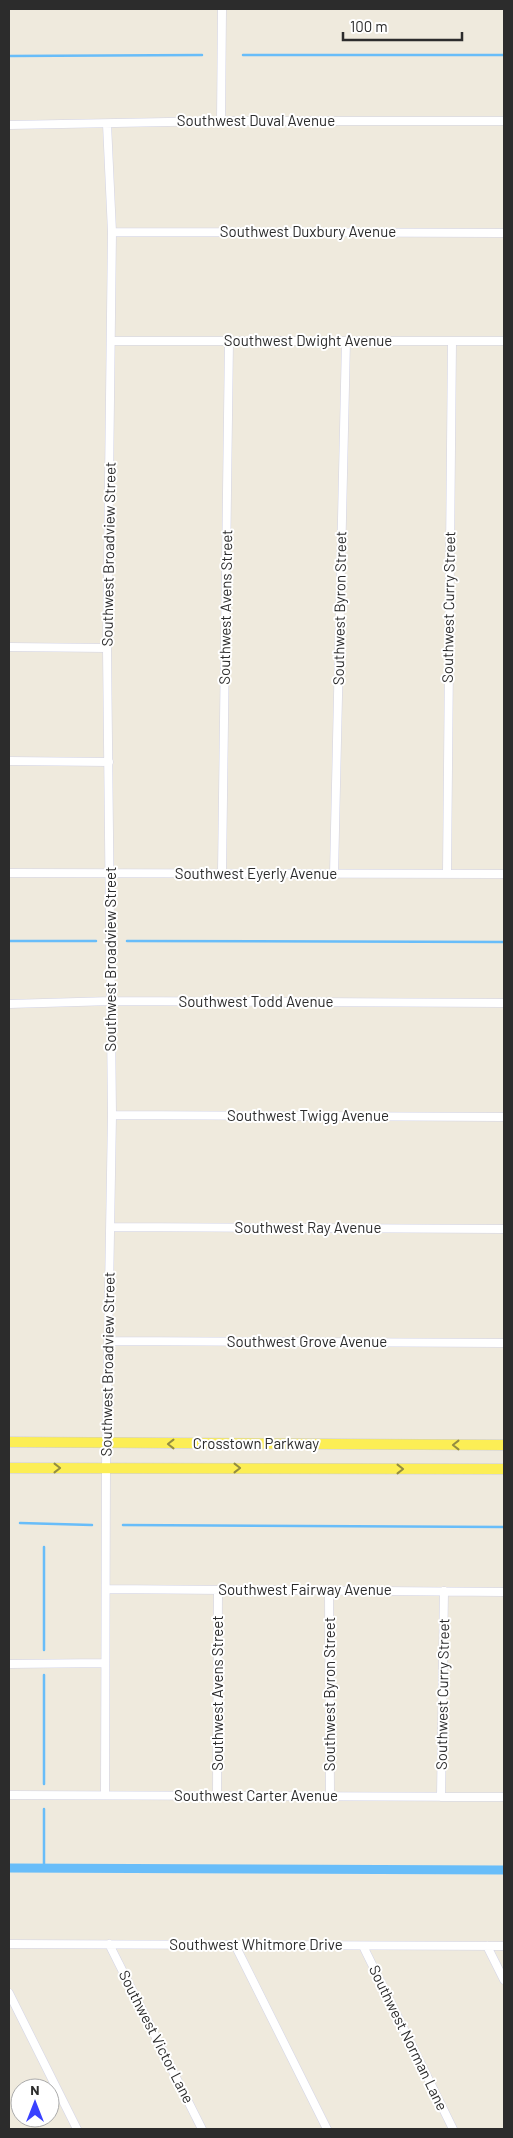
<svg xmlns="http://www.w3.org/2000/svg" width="513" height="2138" viewBox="0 0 513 2138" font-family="Barlow,sans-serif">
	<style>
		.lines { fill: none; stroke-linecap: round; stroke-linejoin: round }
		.stream { stroke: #68bdf9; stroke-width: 2.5 }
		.canal { stroke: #68bdf9; stroke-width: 9 }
		.minor-casing { stroke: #d2d3e6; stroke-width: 9 }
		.major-casing { stroke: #ccc; stroke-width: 11 }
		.minor { stroke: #fff; stroke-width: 8 }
		.major { stroke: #fcee55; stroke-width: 10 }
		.oneway { stroke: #948d40 }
		.labels { text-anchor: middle; stroke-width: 4; stroke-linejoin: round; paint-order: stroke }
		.street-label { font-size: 15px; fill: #2c2c2c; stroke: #fff }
	</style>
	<rect width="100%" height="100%" fill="#efeadd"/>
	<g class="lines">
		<!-- stream -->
		<path class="stream" d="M243,55H504
			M9,56L202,55
			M9,941H96
			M127,941L504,942
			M20,1523L92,1525
			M123,1525L504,1527
			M44,1650V1547
			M44,1675V1784
			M44,1809V1868"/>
		<!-- canal -->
		<path class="canal" d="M9,1868L504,1870"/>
		<defs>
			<path id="minor" d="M221,121L222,9
				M9,125L221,121H504
				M112,232L504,233
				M111,341H504
				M9,647L107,648
				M9,761L109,762
				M9,873L504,874
				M222,873L229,341
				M447,873L452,341
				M334,874L346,341
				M9,1004L112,1001L504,1003
				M112,1115L504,1117
				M111,1227L504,1229
				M109,1341L504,1343
				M106,1589L504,1592
				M329,1591L330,1797
				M9,1664L105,1663
				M9,1795L504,1797
				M105,1795L106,1467L112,1115L107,648L112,232L107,124
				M217,1796L218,1590
				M441,1797L444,1591
				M9,1944L504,1946
				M109,1944L202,2129
				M235,1945L327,2129
				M363,1946L453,2129
				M487,1946L504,1980
				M9,1993L77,2129"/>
			<path id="major" d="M9,1442L504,1445
				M9,1468L504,1469"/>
		</defs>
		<!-- minor casing -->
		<use href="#minor" class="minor-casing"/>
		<!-- major casing -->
		<use href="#major" class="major-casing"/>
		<!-- minor -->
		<use href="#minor" class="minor"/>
		<!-- major -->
		<use href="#major" class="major"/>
	</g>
	<!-- one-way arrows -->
	<defs><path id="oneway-chevron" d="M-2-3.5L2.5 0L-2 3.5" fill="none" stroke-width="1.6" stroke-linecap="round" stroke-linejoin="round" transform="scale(1.25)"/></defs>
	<g class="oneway">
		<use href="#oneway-chevron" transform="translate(171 1444) rotate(-180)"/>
		<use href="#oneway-chevron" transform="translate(456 1445) rotate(-180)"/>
		<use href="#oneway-chevron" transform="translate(57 1468)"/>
		<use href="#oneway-chevron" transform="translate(237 1468)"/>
		<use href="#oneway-chevron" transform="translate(400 1469)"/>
	</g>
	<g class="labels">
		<!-- street labels -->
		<g class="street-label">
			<text x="256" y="126">Southwest Duval Avenue</text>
			<text x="308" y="237">Southwest Duxbury Avenue</text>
			<text x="308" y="346">Southwest Dwight Avenue</text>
			<text transform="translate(109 554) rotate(-89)" y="5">Southwest Broadview Street</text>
			<text transform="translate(226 607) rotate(-89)" y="5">Southwest Avens Street</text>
			<text transform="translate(449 607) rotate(-89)" y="5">Southwest Curry Street</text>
			<text transform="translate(340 608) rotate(-89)" y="5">Southwest Byron Street</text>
			<text x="256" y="879">Southwest Eyerly Avenue</text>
			<text transform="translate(111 959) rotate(-90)" y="5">Southwest Broadview Street</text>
			<text x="256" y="1007">Southwest Todd Avenue</text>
			<text x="308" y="1121">Southwest Twigg Avenue</text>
			<text x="308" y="1233">Southwest Ray Avenue</text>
			<text x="307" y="1347">Southwest Grove Avenue</text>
			<text transform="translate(108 1364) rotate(-89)" y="5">Southwest Broadview Street</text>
			<text x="256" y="1449">Crosstown Parkway</text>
			<text x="305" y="1595">Southwest Fairway Avenue</text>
			<text transform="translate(218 1693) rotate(-90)" y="5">Southwest Avens Street</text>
			<text transform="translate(330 1694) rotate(-90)" y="5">Southwest Byron Street</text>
			<text transform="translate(443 1694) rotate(-89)" y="5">Southwest Curry Street</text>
			<text x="256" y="1801">Southwest Carter Avenue</text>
			<text x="256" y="1950">Southwest Whitmore Drive</text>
			<text transform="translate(156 2037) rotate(63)" y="5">Southwest Victor Lane</text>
			<text transform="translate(408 2038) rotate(64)" y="5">Southwest Norman Lane</text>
		</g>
	</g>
	<!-- border -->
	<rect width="513" height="2138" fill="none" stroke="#2c2c2c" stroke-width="20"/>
	<!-- north arrow -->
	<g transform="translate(35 2103)"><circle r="24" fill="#ffffff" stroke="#ababab"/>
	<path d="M0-4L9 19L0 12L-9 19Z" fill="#3a42ff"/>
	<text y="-8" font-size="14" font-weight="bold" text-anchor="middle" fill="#2c2c2c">N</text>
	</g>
	<!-- scale -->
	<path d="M343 32v8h119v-8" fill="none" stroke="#2c2c2c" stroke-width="2.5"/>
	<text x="350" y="32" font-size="15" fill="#2c2c2c" stroke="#ffffff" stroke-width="4" paint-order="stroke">100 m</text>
</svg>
